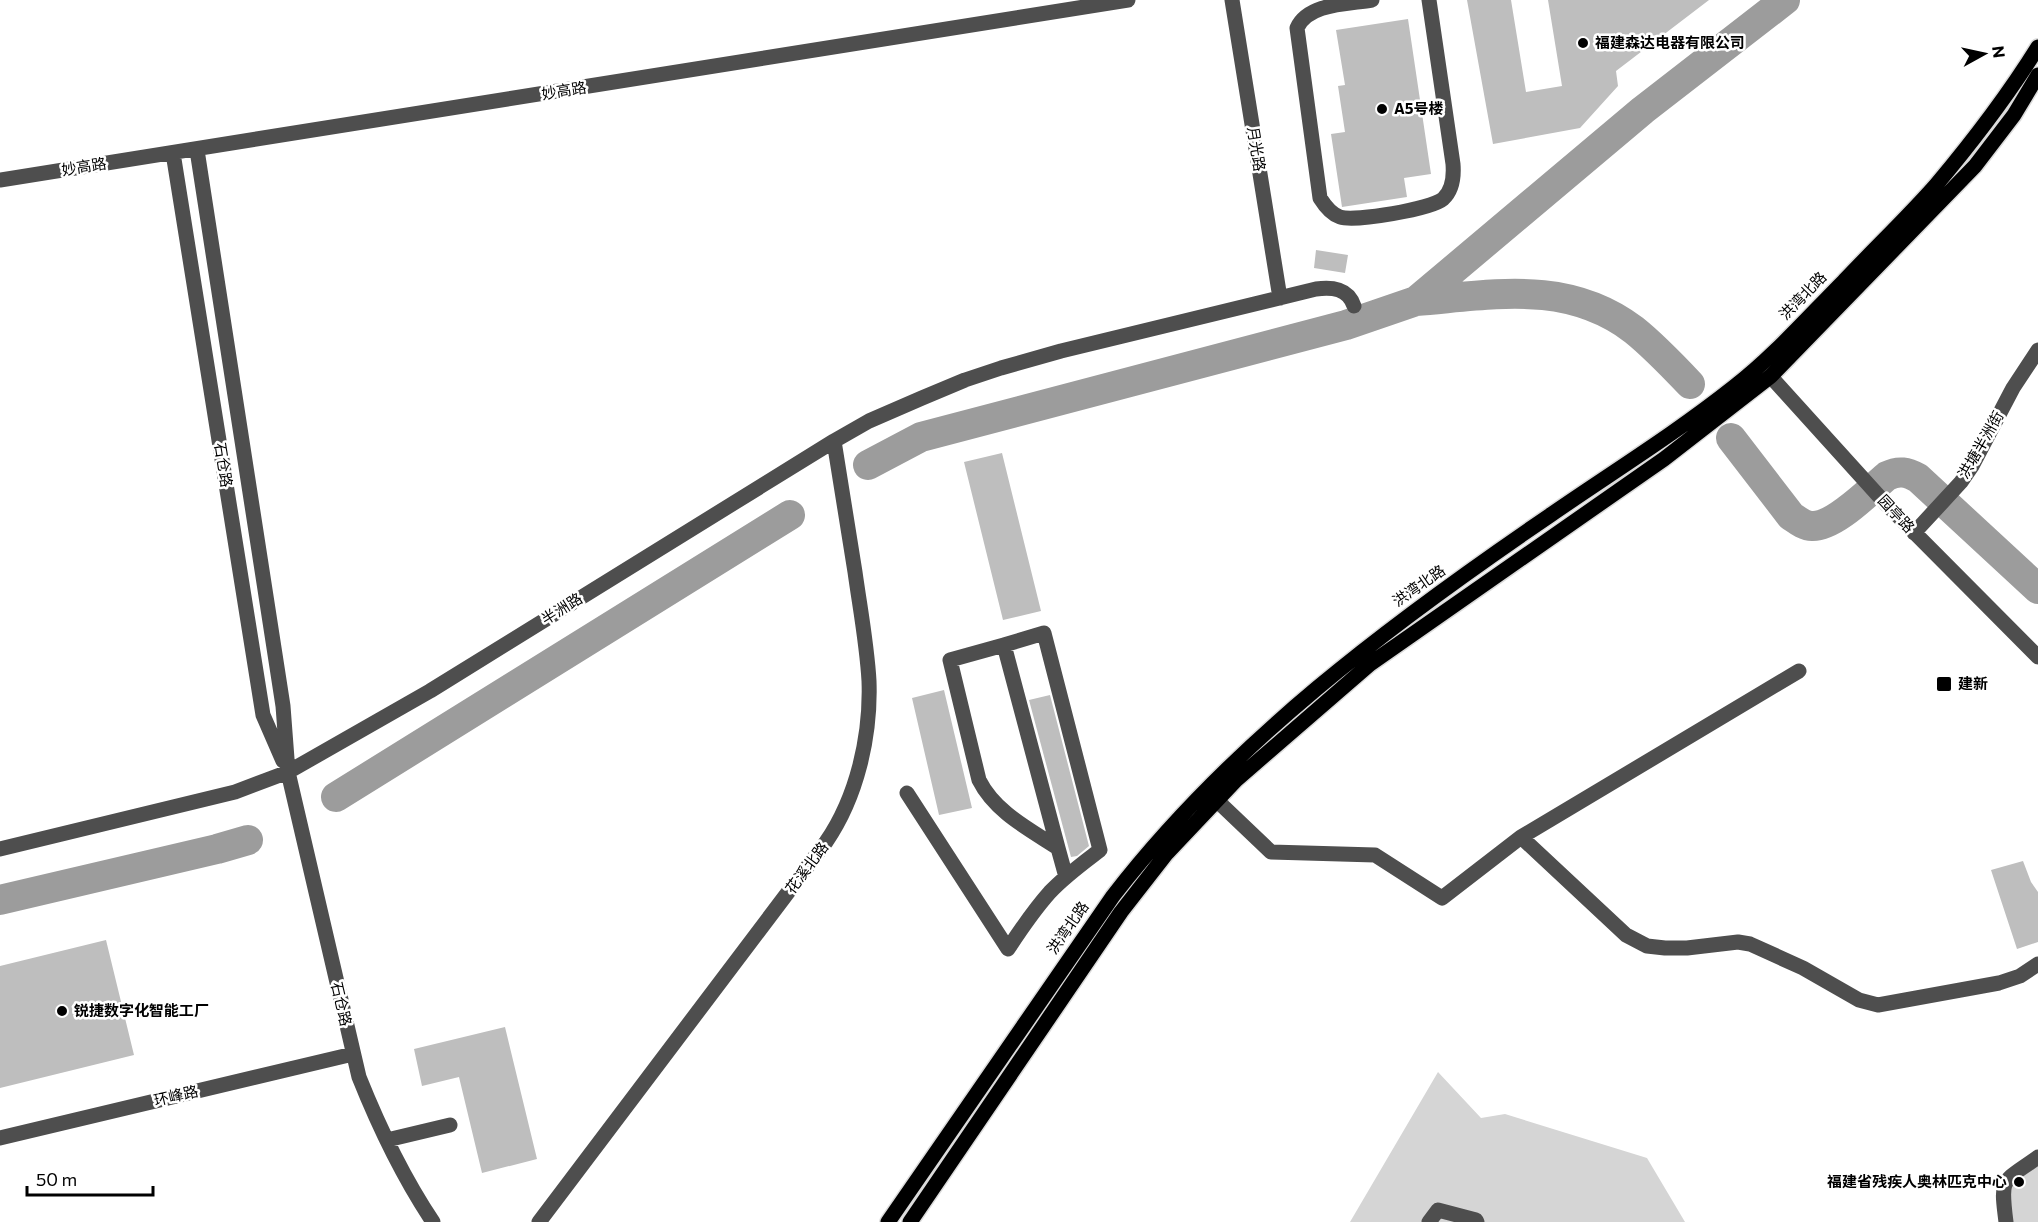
<svg xmlns="http://www.w3.org/2000/svg" width="2038" height="1222" viewBox="0 0 2038 1222" font-family="Commissioner,'Noto Sans SC',sans-serif">
	<style>
		.green { fill: #d5d5d5 }
		.lines { fill: none; stroke-linecap: round; stroke-linejoin: round }
		.river { stroke: #9c9c9c; stroke-width: 30 }
		.building { fill: #bebebe }
		.major-casing { stroke: #dbdbdb; stroke-width: 18 }
		.minor { stroke: #4e4e4e; stroke-width: 15 }
		.major { stroke: #000; stroke-width: 15 }
		.poi-dot { fill: #000; stroke: #fff; stroke-width: 2 }
		.labels { text-anchor: middle; stroke-width: 5; stroke-linejoin: round; paint-order: stroke }
		.poi-label { font-size: 15px; font-weight: bold; fill: #000; stroke: #fff; text-anchor: start }
		.street-label { font-size: 15px; fill: #000; stroke: #fff }
	</style>
	<rect width="100%" height="100%" fill="#fff"/>
	<!-- green -->
	<path class="green" d="M1438,1072L1481,1118L1505,1114L1647,1158L1685,1222H1350Z
		M2038,1151V1222H2002L2003,1177Z"/>
	<g class="lines">
		<!-- river -->
		<path class="river" d="M1416,301C1493,295 1567,279 1634,330C1654,346 1672,365 1690,384
			M1731,438L1791,516C1797,520 1804,526 1812,526C1835,527 1870,490 1887,476C1899,470 1907,472 1918,478L2038,589
			M868,465L921,437L1346,325L1416,301L1643,110L1785,0
			M336,797L790,515
			M0,900L217,849L248,840"/>
	</g>
	<!-- building -->
	<path class="building" d="M1467,0H1511L1526,92L1562,86L1548,0H1709L1616,71L1618,86L1580,128L1493,144Z
		M1408,19L1431,174L1404,178L1407,197L1342,207L1331,134L1345,132L1338,86L1345,85L1336,30Z
		M1316,250L1348,255L1345,273L1314,268Z
		M1002,453L1041,611L1003,620L964,462Z
		M944,690L972,808L939,815L912,698Z
		M1050,695L1089,846L1077,856L1071,857L1029,700Z
		M2023,861L2031,882L2038,892V942L2017,949L1991,870Z
		M106,940L134,1055L0,1088V966Z
		M505,1027L537,1159L482,1173L459,1077L422,1086L414,1049Z"/>
	<g class="lines">
		<defs>
			<path id="major" d="M888,1222L1113,896C1232,742 1392,623 1552,514C1613,472 1676,433 1734,387C1774,356 1808,317 1844,281C1874,249 1907,218 1936,185C1973,141 2008,95 2038,47
				M910,1222L1121,912L1167,853L1236,780L1370,664L1664,459L1771,376L1975,166L2014,115L2038,75"/>
		</defs>
		<!-- major casing -->
		<use href="#major" class="major-casing"/>
		<!-- minor -->
		<path class="minor" d="M1232,0L1280,298
			M1372,0C1349,4 1308,3 1297,28L1320,198C1325,206 1331,214 1340,217C1355,222 1431,209 1443,199C1453,190 1454,177 1453,164L1429,0
			M197,150L283,706L288,772L359,1077C379,1127 403,1177 433,1222
			M173,153L263,715L283,761
			M0,180L1128,0
			M1763,368L1886,504L2038,657
			M1914,533L1961,482L1972,466L2013,388L2038,350
			M1208,792L1271,852L1375,855L1442,898L1521,837L1799,671
			M907,793L1008,949C1021,929 1034,910 1050,892C1065,876 1083,863 1100,850L1044,633L1004,645
			M1521,837L1626,935L1647,946L1665,948H1687L1738,942L1750,944L1803,968L1859,1000L1878,1005L1999,983L2020,976L2038,964
			M1058,848C1029,829 995,812 979,780L950,660L1004,645L1058,848L1066,877
			M0,849L235,792L288,772L430,691L834,441L869,421L922,398L965,380L1001,368L1061,351L1316,289C1332,287 1348,288 1354,306
			M0,1138L353,1054
			M387,1140L450,1125
			M539,1222L826,842C857,797 871,736 869,681C867,645 860,608 855,572C848,529 841,485 834,441
			M1429,1222L1438,1210L1476,1220L1477,1222
			M2006,1222C2000,1176 2002,1183 2038,1157"/>
		<!-- major -->
		<use href="#major" class="major"/>
	</g>
	<!-- markers -->
	<g class="poi-dot">
		<circle cx="1583" cy="43" r="6"/>
		<circle cx="1382" cy="109" r="6"/>
		<rect x="1936" y="676" width="16" height="16" rx="3"/>
		<circle cx="62" cy="1011" r="6"/>
		<circle cx="2019" cy="1182" r="6"/>
	</g>
	<g class="labels">
		<!-- poi labels -->
		<g class="poi-label">
			<text x="1595" y="48">福建森达电器有限公司</text>
			<text x="1394" y="114">A5号楼</text>
			<text x="1958" y="689">建新</text>
			<text x="74" y="1016">锐捷数字化智能工厂</text>
			<text x="2007" y="1187" text-anchor="end">福建省残疾人奥林匹克中心</text>
		</g>
		<!-- street labels -->
		<g class="street-label">
			<text transform="translate(564 91) rotate(-9)" y="5">妙高路</text>
			<text transform="translate(1256 149) rotate(81)" y="5">月光路</text>
			<text transform="translate(84 167) rotate(-9)" y="5">妙高路</text>
			<text transform="translate(1803 296) rotate(-46)" y="5">洪湾北路</text>
			<text transform="translate(1981 445) rotate(-60)" y="5">洪塘半洲街</text>
			<text transform="translate(223 465) rotate(81)" y="5">石仓路</text>
			<text transform="translate(1896 514) rotate(47)" y="5">园亭路</text>
			<text transform="translate(1419 586) rotate(-35)" y="5">洪湾北路</text>
			<text transform="translate(562 609) rotate(-32)" y="5">半洲路</text>
			<text transform="translate(807 868) rotate(-53)" y="5">花溪北路</text>
			<text transform="translate(1068 928) rotate(-55)" y="5">洪湾北路</text>
			<text transform="translate(341 1004) rotate(77)" y="5">石仓路</text>
			<text transform="translate(176 1096) rotate(-13)" y="5">环峰路</text>
		</g>
	</g>
	<!-- north arrow -->
	<g transform="translate(1984 54) rotate(82)" stroke="#ffffff" stroke-width="4.5" paint-order="stroke">
	<path d="M0-4.5L10 22L0 15L-10 22Z" fill="#000000"/>
	<text y="-9" font-size="16" font-weight="bold" text-anchor="middle" fill="#000000">N</text>
	</g>
	<!-- scale -->
	<path d="M27 1186v9h126v-9" fill="none" stroke="#000000" stroke-width="3"/>
	<text x="36" y="1186" font-size="18" fill="#000000" stroke="#ffffff" stroke-width="4.5" paint-order="stroke">50 m</text>
</svg>
